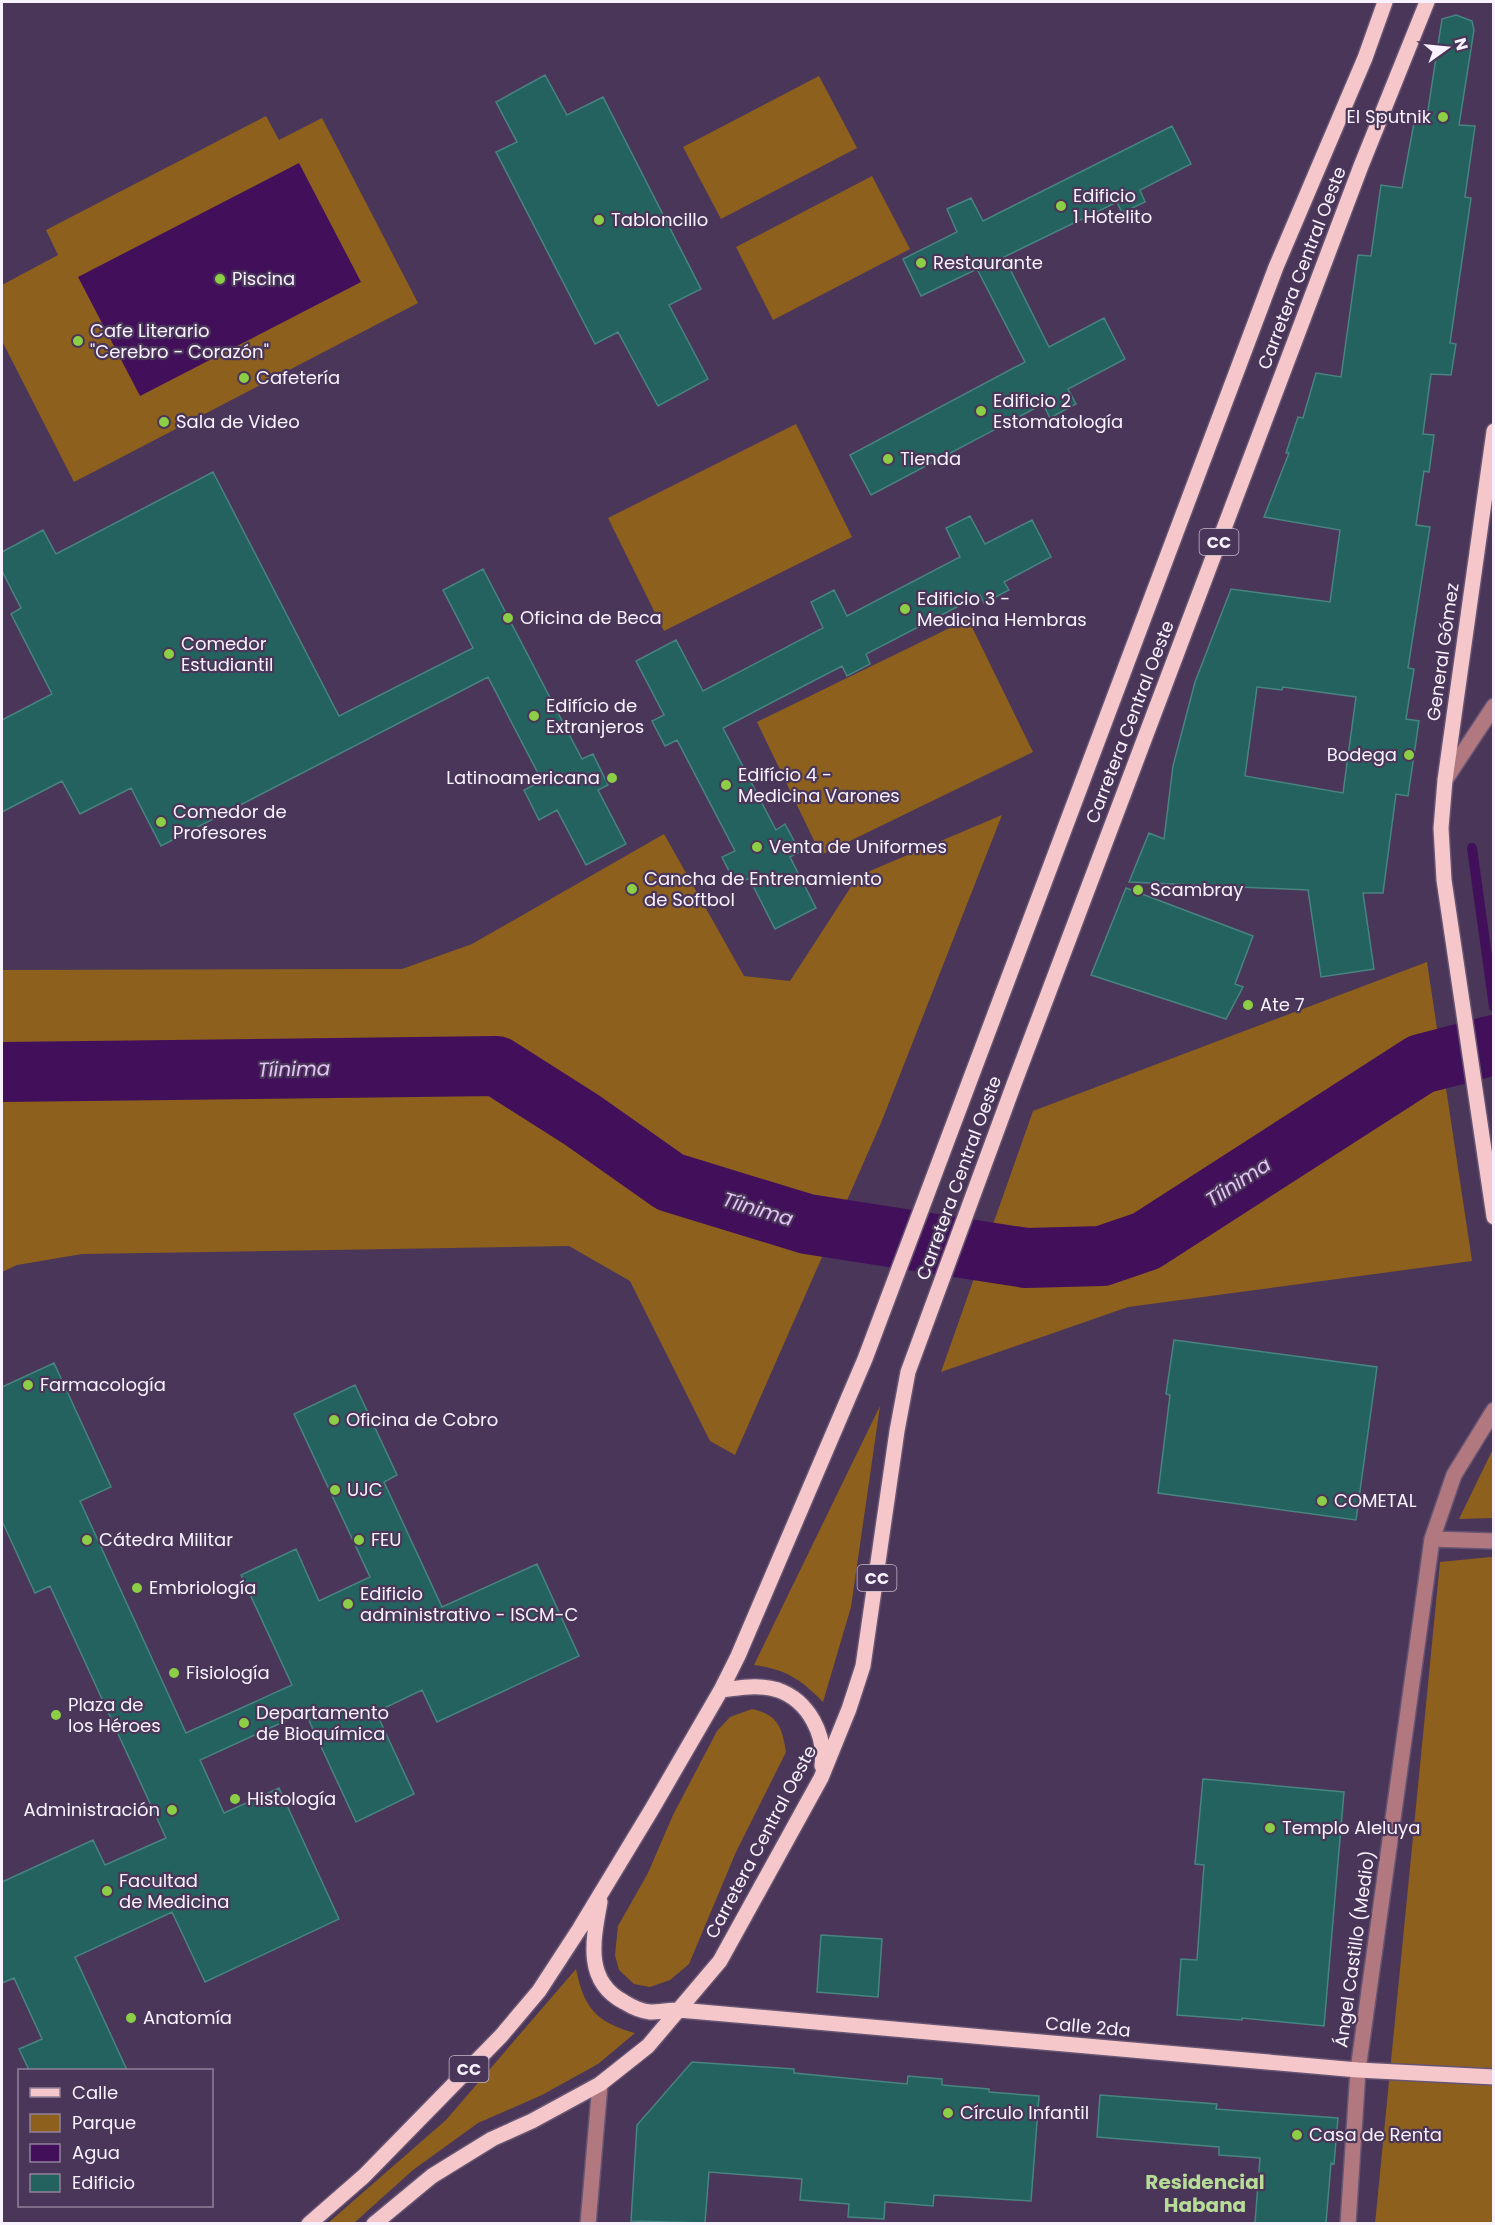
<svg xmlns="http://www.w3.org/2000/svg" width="1495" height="2225" viewBox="0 0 1495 2225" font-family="Poppins,sans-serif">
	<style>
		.green { fill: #8e601e }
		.water { fill: #42105b }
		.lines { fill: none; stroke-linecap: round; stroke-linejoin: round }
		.stream { stroke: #42105b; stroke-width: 10 }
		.river { stroke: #42105b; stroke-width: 60 }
		.building { fill: #24625f; stroke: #488481; stroke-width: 1.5; fill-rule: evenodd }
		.minor-casing { stroke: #665473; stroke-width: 18 }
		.major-casing { stroke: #665473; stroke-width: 18 }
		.minor { stroke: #b1787f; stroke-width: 15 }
		.major { stroke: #f5c6ca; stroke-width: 15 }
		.poi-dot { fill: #8cce45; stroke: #4a3658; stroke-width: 2 }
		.labels { text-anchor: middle; stroke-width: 4.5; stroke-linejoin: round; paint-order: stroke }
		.shield { fill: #4a3658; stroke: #c4b9cc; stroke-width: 1.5 }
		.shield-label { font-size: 16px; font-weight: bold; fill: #f8f1fe }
		.poi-label { font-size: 18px; fill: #f8f1fe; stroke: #4a3658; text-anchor: start }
		.street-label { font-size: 18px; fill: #f8f1fe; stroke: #4a3658 }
		.water-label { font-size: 20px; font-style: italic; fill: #e2c4f6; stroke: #4a3658 }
		.neighbourhood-label { font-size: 20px; font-weight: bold; fill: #b6dc97; stroke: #4a3658 }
	</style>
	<rect width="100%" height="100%" fill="#4a3658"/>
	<!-- green -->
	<path class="green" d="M819,76L857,148L721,219L683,147Z
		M266,116L279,140L322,118L418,303L74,482L2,341V285L58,255L46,230Z
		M872,176L910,249L773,320L736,247Z
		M796,424L852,537L664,631L608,518Z
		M968,619L1033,752L821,855L757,722Z
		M1002,815L881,1123L735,1455L710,1441L630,1281L569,1246L82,1254L17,1265L2,1272V970L402,969L472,944L664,834L744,976L790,981L858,876Z
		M1427,962L1472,1261L1128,1307L941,1372L1033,1111Z
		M880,1406L851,1607L823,1702C800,1679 787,1670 754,1665Z
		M1493,1449V1518L1459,1519Z
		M1491,1557L1494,1558L1493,2223L1375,2224L1440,1562Z
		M752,1709C778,1715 782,1727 786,1752L736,1852L689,1964L670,1980L650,1987L634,1984L619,1970L615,1955L618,1926L648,1873L673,1815L717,1731L730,1717Z
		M576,1969C584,2008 596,2022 635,2033L598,2064L542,2095L478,2123L413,2170L354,2223H328L446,2120Z"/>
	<!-- water -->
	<path class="water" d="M299,163L361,282L140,396L78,277Z"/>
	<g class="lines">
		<!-- stream -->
		<path class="stream" d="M1472,848L1494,1007"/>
		<!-- river -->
		<path class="river" d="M2,1072L497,1066L582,1120L670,1182L807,1224L1026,1258L1102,1256L1146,1241L1421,1064L1494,1045"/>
	</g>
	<!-- building -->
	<path class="building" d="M1456,15L1472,21L1474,30L1459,125L1475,126L1465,197L1471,198L1450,343L1456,344L1451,375L1431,374L1423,434L1434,435L1429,472L1424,471L1416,525L1430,527L1408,668L1414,669L1406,719L1419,721L1408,796L1396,794L1383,893H1363L1374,969L1321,977L1308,890L1129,882L1149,833L1164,839L1173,766L1195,682L1231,589L1330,602L1340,530L1264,517L1289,453H1286L1298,417L1303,418L1316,373L1341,377L1358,255L1371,256L1381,185L1402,188L1414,123H1426L1442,19ZM1257,687L1282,690L1283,687L1356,697L1343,793L1245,776Z
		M545,75L567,115L603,97L701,289L669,305L708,379L658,406L618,332L595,344L496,152L517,142L496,102Z
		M1172,126L1191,164L1140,190L1145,202L1122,213L1117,202L1004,257L1049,347L1104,318L1125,359L1068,389L1076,404L1050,418L1043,404L871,495L850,455L1025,362L977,269L921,296L903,259L957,232L947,209L971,198L983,221Z
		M213,472L339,716L473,648L443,590L483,569L582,759L593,754L608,785L598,790L626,844L586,865L557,810L539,820L524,790L542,781L488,677L161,846L131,788L80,814L62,781L2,812V720L52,694L11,614L21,608L2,571V552L43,530L56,554Z
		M970,516L985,544L1032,520L1051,557L1004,582L1009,590L984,603L980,595L866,654L870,664L847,676L842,666L723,728L776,830L785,824L800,852L790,857L816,908L775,929L749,878L736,885L722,857L735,851L677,740L665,746L652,721L664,715L636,661L676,640L703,691L823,628L811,602L834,590L847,616L960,557L946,528Z
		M1126,888L1253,936L1235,984L1243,987L1226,1019L1091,975Z
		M1174,1340L1377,1367L1356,1520L1158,1493L1170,1395L1166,1394Z
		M54,1363L111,1487L80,1501L186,1733L292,1685L241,1575L296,1549L319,1601L370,1577L294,1414L355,1385L397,1475L384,1482L442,1607L537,1564L579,1656L437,1722L422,1690L376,1712L414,1794L356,1822L305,1712L200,1760L224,1813L279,1788L339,1919L205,1982L172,1912L75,1957L127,2070H29L19,2049L42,2039L14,1978L2,1983V1882L93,1840L105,1865L166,1838L50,1586L35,1593L2,1521V1387Z
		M1203,1779L1344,1792L1324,2026L1242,2018V2020L1177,2015L1181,1959L1197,1960L1204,1865L1195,1864Z
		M821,1935L882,1939L878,1997L817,1992Z
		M692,2062L794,2069V2073L907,2084L908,2076L942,2079V2085L989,2089V2092L1039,2096L1031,2201L934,2195L933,2206L885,2202L884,2219L848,2217L849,2204L800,2200L802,2179L709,2172L705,2223L631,2221L637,2125Z
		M1100,2095L1217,2104L1216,2109L1338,2118L1334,2164L1331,2163L1326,2223H1255L1260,2158L1219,2155V2147L1097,2137Z"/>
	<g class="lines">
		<defs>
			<path id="minor" d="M1445,780L1494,706
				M1432,1539L1494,1541
				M588,2224L600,2084
				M1348,2224L1358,2070L1432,1539L1454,1475L1494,1410"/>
			<path id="major" d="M1494,431L1445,780L1441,828L1444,880L1494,1217
				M721,1690C740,1688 759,1684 778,1690C809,1701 826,1735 822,1766
				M600,1902C593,1940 584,1981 624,2002C632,2007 641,2011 650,2012C659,2012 670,2010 679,2010L1358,2070L1494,2077
				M309,2224L364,2176L501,2036L539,1991L580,1928L652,1809L721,1690L738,1656L865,1359L1276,267L1365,58L1385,2
				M374,2224L432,2176L492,2139L532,2121L600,2084L648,2046L720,1961L821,1778L849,1709L863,1666L897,1431L908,1372L1014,1084L1361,166L1427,2"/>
		</defs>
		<!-- minor casing -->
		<use href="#minor" class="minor-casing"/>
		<!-- major casing -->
		<use href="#major" class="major-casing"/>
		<!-- minor -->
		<use href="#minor" class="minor"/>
		<!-- major -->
		<use href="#major" class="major"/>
	</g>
	<!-- markers -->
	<g class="poi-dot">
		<circle cx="1443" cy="117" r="6"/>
		<circle cx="1061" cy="206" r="6"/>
		<circle cx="599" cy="220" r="6"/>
		<circle cx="921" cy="263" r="6"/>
		<circle cx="220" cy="279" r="6"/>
		<circle cx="78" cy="341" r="6"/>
		<circle cx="244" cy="378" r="6"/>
		<circle cx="981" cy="411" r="6"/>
		<circle cx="164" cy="422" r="6"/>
		<circle cx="888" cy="459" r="6"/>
		<circle cx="905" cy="609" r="6"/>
		<circle cx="508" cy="618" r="6"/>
		<circle cx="169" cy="654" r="6"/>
		<circle cx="534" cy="716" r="6"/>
		<circle cx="1409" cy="755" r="6"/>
		<circle cx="612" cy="778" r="6"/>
		<circle cx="726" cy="785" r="6"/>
		<circle cx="161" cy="822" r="6"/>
		<circle cx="757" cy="847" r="6"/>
		<circle cx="632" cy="889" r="6"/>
		<circle cx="1138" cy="890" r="6"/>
		<circle cx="1248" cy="1005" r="6"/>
		<circle cx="28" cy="1385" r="6"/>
		<circle cx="334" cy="1420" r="6"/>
		<circle cx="335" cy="1490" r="6"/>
		<circle cx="1322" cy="1501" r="6"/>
		<circle cx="87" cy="1540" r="6"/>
		<circle cx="359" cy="1540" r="6"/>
		<circle cx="137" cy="1588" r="6"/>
		<circle cx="348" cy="1604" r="6"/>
		<circle cx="174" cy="1673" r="6"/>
		<circle cx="56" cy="1715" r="6"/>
		<circle cx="244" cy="1723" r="6"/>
		<circle cx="235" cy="1799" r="6"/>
		<circle cx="172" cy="1810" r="6"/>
		<circle cx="1270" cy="1828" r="6"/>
		<circle cx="107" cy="1891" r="6"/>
		<circle cx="131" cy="2018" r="6"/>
		<circle cx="948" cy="2113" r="6"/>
		<circle cx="1297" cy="2135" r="6"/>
	</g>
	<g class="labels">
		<!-- shield labels -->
		<g class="shield">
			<rect x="1199.5" y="529" width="39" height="26" rx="4.5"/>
			<rect x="857.5" y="1565" width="39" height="26" rx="4.5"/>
			<rect x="449.5" y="2056" width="39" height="26" rx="4.5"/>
		</g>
		<g class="shield-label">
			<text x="1219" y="548">CC</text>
			<text x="877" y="1584">CC</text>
			<text x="469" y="2075">CC</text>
		</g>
		<!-- poi labels -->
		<g class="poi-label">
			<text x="1431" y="123" text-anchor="end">El Sputnik</text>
			<text x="1073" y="202">Edificio<tspan x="1073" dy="21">1 Hotelito</tspan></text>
			<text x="611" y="226">Tabloncillo</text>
			<text x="933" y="269">Restaurante</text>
			<text x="232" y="285">Piscina</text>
			<text x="90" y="337">Cafe Literario<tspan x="90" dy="21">"Cerebro - Corazón"</tspan></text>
			<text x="256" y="384">Cafetería</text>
			<text x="993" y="407">Edificio 2<tspan x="993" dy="21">Estomatología</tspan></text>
			<text x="176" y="428">Sala de Video</text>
			<text x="900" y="465">Tienda</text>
			<text x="917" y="605">Edificio 3 -<tspan x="917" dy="21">Medicina Hembras</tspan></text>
			<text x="520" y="624">Oficina de Beca</text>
			<text x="181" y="650">Comedor<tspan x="181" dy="21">Estudiantil</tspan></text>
			<text x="546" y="712">Edifício de<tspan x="546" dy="21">Extranjeros</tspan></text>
			<text x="1397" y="761" text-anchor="end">Bodega</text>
			<text x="738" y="781">Edifício 4 -<tspan x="738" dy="21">Medicina Varones</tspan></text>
			<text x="600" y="784" text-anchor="end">Latinoamericana</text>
			<text x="173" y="818">Comedor de<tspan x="173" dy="21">Profesores</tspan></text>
			<text x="769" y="853">Venta de Uniformes</text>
			<text x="644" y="885">Cancha de Entrenamiento<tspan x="644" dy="21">de Softbol</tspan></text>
			<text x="1150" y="896">Scambray</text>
			<text x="1260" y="1011">Ate 7</text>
			<text x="40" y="1391">Farmacología</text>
			<text x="346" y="1426">Oficina de Cobro</text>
			<text x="347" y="1496">UJC</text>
			<text x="1334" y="1507">COMETAL</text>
			<text x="99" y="1546">Cátedra Militar</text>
			<text x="371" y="1546">FEU</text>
			<text x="149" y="1594">Embriología</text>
			<text x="360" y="1600">Edificio<tspan x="360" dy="21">administrativo - ISCM-C</tspan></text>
			<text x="186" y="1679">Fisiología</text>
			<text x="68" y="1711">Plaza de<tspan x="68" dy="21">los Héroes</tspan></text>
			<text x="256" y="1719">Departamento<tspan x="256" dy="21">de Bioquímica</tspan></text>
			<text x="247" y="1805">Histología</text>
			<text x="160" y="1816" text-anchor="end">Administración</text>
			<text x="1282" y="1834">Templo Aleluya</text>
			<text x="119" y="1887">Facultad<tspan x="119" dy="21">de Medicina</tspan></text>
			<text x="143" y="2024">Anatomía</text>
			<text x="960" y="2119">Círculo Infantil</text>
			<text x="1309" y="2141">Casa de Renta</text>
		</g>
		<!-- street labels -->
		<g class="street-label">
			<text transform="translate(1302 268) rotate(-69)" y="6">Carretera Central Oeste</text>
			<text transform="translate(1443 652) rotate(-82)" y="6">General Gómez</text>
			<text transform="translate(1130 722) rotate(-69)" y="6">Carretera Central Oeste</text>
			<text transform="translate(959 1178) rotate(-70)" y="6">Carretera Central Oeste</text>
			<text transform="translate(761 1842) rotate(-62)" y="6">Carretera Central Oeste</text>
			<text transform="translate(1355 1949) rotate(-82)" y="6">Ángel Castillo (Medio)</text>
			<text transform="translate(1088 2027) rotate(5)" y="6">Calle 2da</text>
		</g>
		<!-- water labels -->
		<g class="water-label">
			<text transform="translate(294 1069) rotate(-1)" y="7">Tíinima</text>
			<text transform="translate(1238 1182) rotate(-33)" y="7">Tíinima</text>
			<text transform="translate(758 1209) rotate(17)" y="7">Tíinima</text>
		</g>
		<!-- neighbourhood labels -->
		<g class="neighbourhood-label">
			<text x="1205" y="2189">Residencial<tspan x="1205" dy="23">Habana</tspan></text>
		</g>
	</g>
	<!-- border -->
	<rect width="1495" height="2225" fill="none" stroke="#f8f1fe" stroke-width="6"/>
	<!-- legend -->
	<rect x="18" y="2069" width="195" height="138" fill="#4a3658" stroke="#90819a" stroke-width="1.5"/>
	<rect x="30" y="2088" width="30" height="9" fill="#f5c6ca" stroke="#90819a" stroke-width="1.5"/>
	<text x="72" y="2099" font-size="18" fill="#f8f1fe">Calle</text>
	<rect x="30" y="2114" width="30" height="18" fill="#8e601e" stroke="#90819a" stroke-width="1.5"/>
	<text x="72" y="2129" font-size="18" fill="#f8f1fe">Parque</text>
	<rect x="30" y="2144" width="30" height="18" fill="#42105b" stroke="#90819a" stroke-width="1.5"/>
	<text x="72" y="2159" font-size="18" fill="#f8f1fe">Agua</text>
	<rect x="30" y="2174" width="30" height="18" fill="#24625f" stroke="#90819a" stroke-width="1.5"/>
	<text x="72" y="2189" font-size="18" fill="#f8f1fe">Edificio</text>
	<!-- north arrow -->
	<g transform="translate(1447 48) rotate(75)" stroke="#4a3658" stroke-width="4.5" paint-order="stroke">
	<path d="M0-4.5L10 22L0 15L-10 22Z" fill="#f8f1fe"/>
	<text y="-9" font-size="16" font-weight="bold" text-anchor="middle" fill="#f8f1fe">N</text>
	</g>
</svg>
